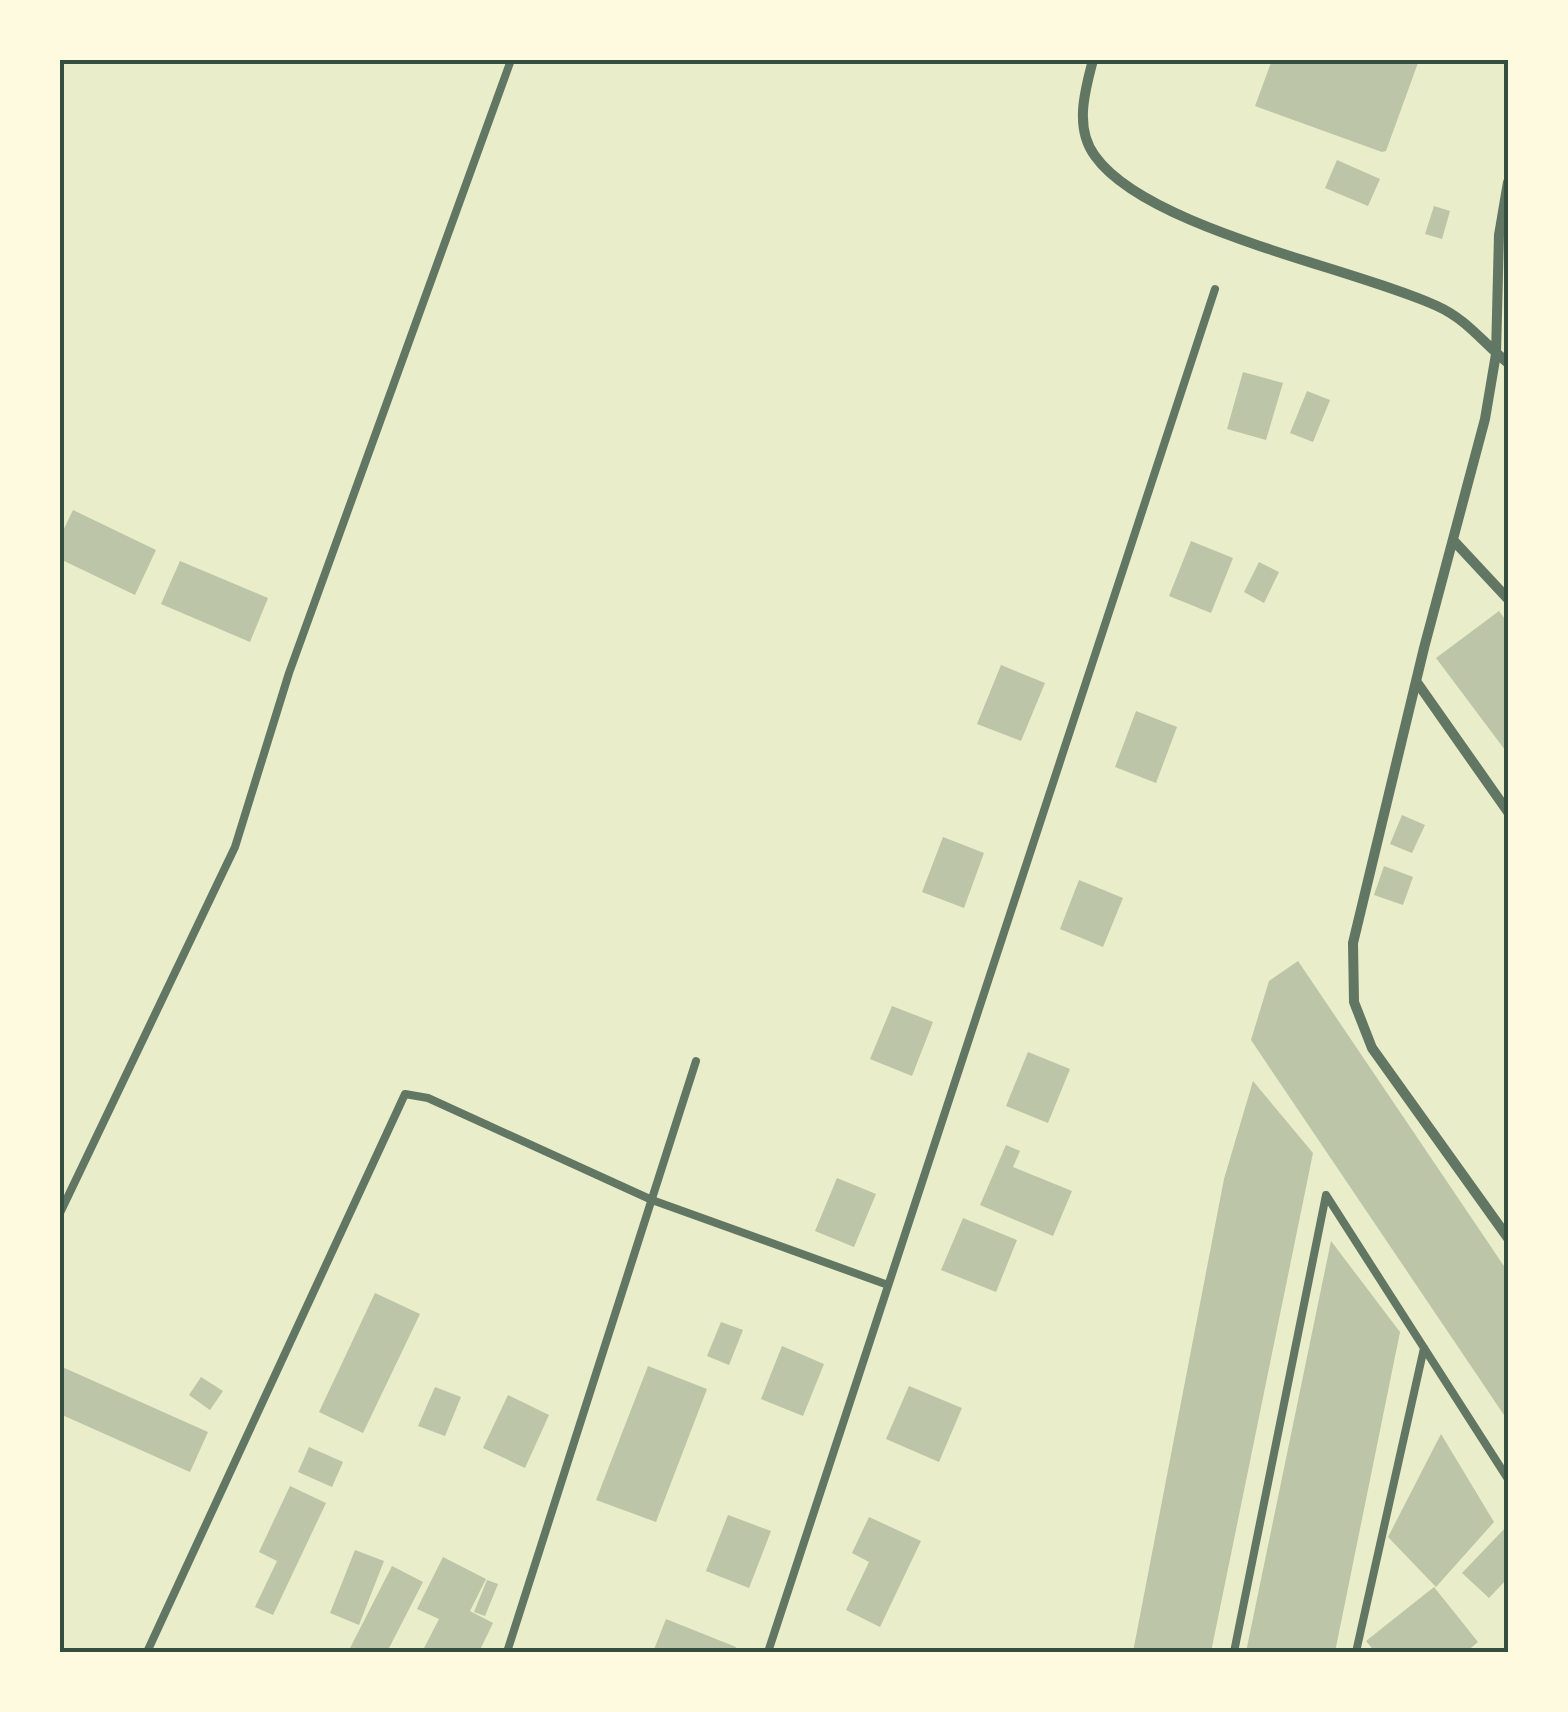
<svg xmlns="http://www.w3.org/2000/svg" width="1568" height="1712" viewBox="0 0 1568 1712" font-family="'Roboto Serif',serif">
	<style>
		.building { fill: #bcc5a7 }
		.lines { fill: none; stroke-linecap: round; stroke-linejoin: round }
		.service { stroke: #617663; stroke-width: 8 }
		.minor { stroke: #617663; stroke-width: 10 }
		.neatline { fill: none; stroke: #344e41; stroke-width: 4 }
	</style>
	<rect width="100%" height="100%" fill="#e9edc9"/>
	<!-- building -->
	<path class="building" d="M1272,60H1419L1386,151L1382,152L1255,106Z
		M1337,160L1380,179L1368,206L1325,188Z
		M1434,206L1450,211L1442,239L1425,234Z
		M1243,372L1283,383L1266,440L1227,429Z
		M1307,391L1330,400L1313,442L1290,433Z
		M73,510L156,550L135,595L60,559V537Z
		M1191,541L1233,558L1211,613L1169,596Z
		M180,561L268,598L250,642L161,604Z
		M1259,562L1279,572L1264,603L1244,592Z
		M1499,611L1508,623V754L1436,658Z
		M1001,665L1045,683L1021,741L977,724Z
		M1136,711L1177,727L1156,783L1115,767Z
		M1402,815L1425,825L1412,853L1390,844Z
		M943,837L984,853L964,908L922,892Z
		M1384,866L1413,877L1403,905L1374,895Z
		M1079,880L1123,898L1103,947L1060,929Z
		M1298,961L1508,1272V1421L1251,1040L1269,981Z
		M892,1006L933,1022L912,1076L870,1059Z
		M1028,1052L1070,1069L1048,1123L1006,1106Z
		M1253,1081L1313,1153L1211,1652H1133L1224,1179Z
		M1006,1145L1020,1151L1013,1167L1072,1191L1053,1236L980,1205Z
		M837,1178L876,1194L854,1247L815,1231Z
		M963,1218L1017,1240L996,1292L941,1270Z
		M1331,1241L1400,1332L1335,1652H1246Z
		M375,1293L420,1314L363,1433L319,1412Z
		M721,1322L743,1330L729,1365L707,1356Z
		M782,1346L824,1364L803,1416L761,1399Z
		M60,1366L208,1432L190,1472L60,1414Z
		M648,1366L707,1389L656,1522L596,1500Z
		M201,1377L223,1391L210,1410L189,1395Z
		M909,1386L962,1408L939,1462L886,1439Z
		M435,1387L461,1397L445,1436L418,1426Z
		M508,1395L549,1415L525,1468L483,1448Z
		M1441,1434L1494,1522L1436,1587L1388,1537Z
		M309,1447L343,1462L332,1487L298,1472Z
		M290,1486L326,1503L273,1615L255,1607L277,1561L259,1552Z
		M728,1515L771,1531L749,1588L706,1571Z
		M869,1517L921,1541L880,1627L846,1610L869,1562L852,1553Z
		M1506,1527L1508,1578L1489,1598L1462,1573Z
		M355,1550L384,1561L359,1625L330,1613Z
		M443,1557L486,1579L470,1611L493,1623L479,1652H422L439,1619L417,1609Z
		M392,1566L423,1582L387,1652H348Z
		M487,1580L498,1584L485,1616L474,1612Z
		M1434,1587L1478,1642L1466,1652H1375L1366,1641Z
		M666,1619L736,1647L734,1652H653Z"/>
	<g class="lines">
		<!-- service -->
		<path class="service" d="M60,1213L235,847L289,673L511,60
			M147,1652L405,1094L428,1098L652,1200L888,1285
			M507,1652L696,1061
			M768,1652L1215,289
			M1234,1652L1326,1195L1508,1479
			M1356,1652L1424,1348"/>
		<!-- minor -->
		<path class="minor" d="M1093,60C1085,90 1074,128 1095,156C1147,229 1351,267 1437,306C1468,320 1483,343 1508,363
			M1508,182L1499,235L1496,354L1485,419L1424,648L1353,943L1354,1002L1372,1048L1508,1238
			M1453,540L1508,599
			M1416,681L1508,812"/>
	</g>
	<!-- border -->
	<rect width="1568" height="1712" fill="none" stroke="#fefae0" stroke-width="125"/>
	<rect x="62" y="62" width="1444" height="1588" class="neatline"/>
</svg>
